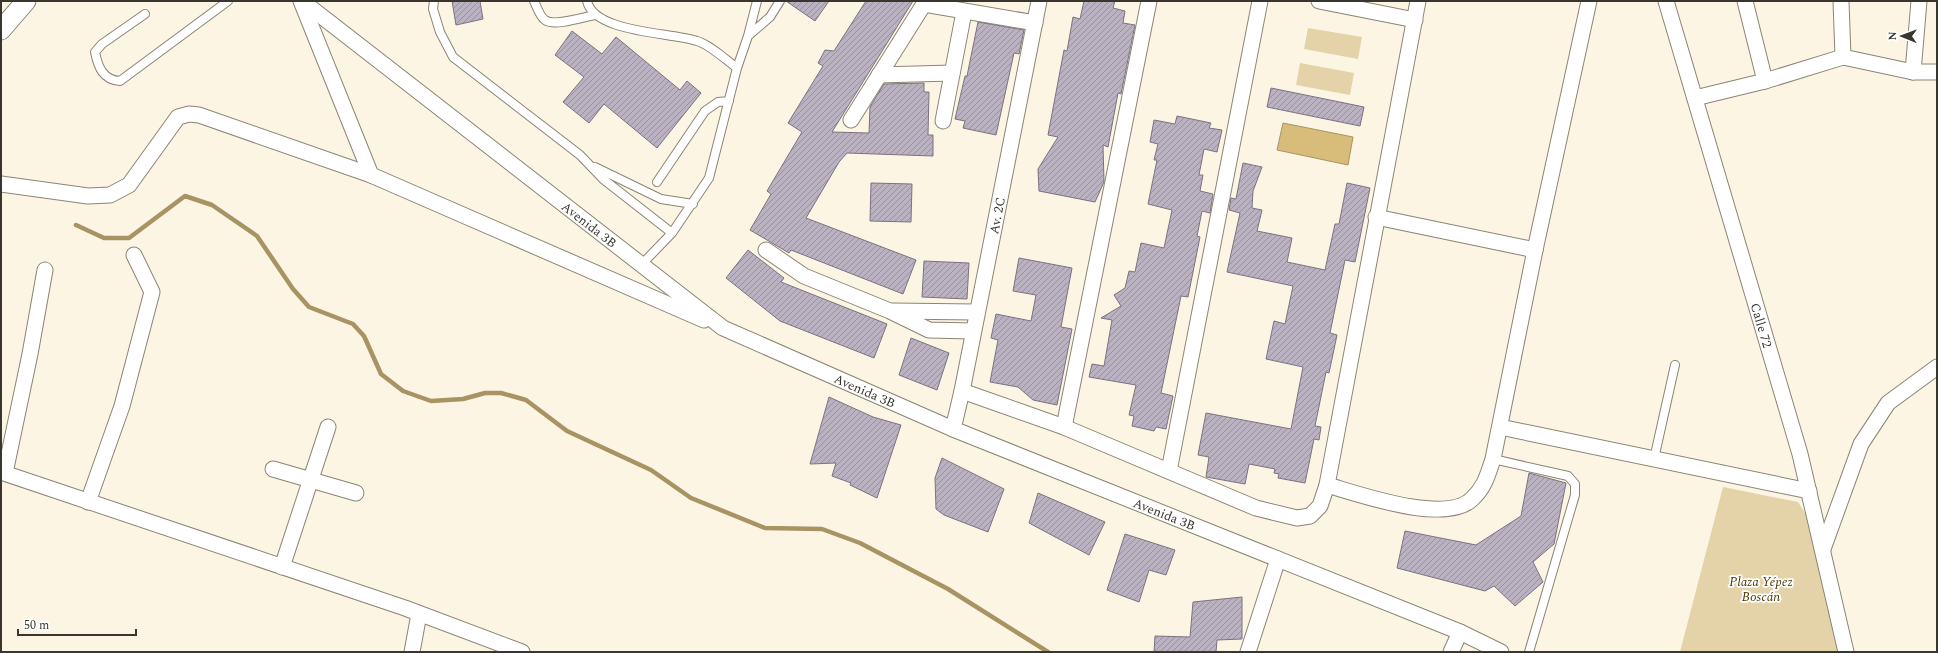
<svg xmlns="http://www.w3.org/2000/svg" width="1938" height="653" viewBox="0 0 1938 653" font-family="Spectral,serif">
	<style>
		.park { fill: #e4d3a8 }
		.water { fill: #d7bd79; stroke: #a89463 }
		.lines { fill: none; stroke-linecap: round; stroke-linejoin: round }
		.stream { stroke: #a89463; stroke-width: 4.5 }
		.building { fill: url(#building-hatch); stroke: #7a7280 }
		.service-casing { stroke: #8b8575; stroke-width: 10 }
		.minor-casing { stroke: #8b8575; stroke-width: 17 }
		.tertiary-casing { stroke: #8b8575; stroke-width: 21 }
		.service { stroke: #fff; stroke-width: 8 }
		.minor { stroke: #fff; stroke-width: 15 }
		.tertiary { stroke: #fff; stroke-width: 19 }
		.labels { text-anchor: middle; stroke-width: 3.5; stroke-linejoin: round; paint-order: stroke }
		.street-label { font-size: 13px; fill: #393630; stroke: #fff }
		.park-label { font-size: 13px; font-style: italic; fill: #493700; stroke: #fff }
	</style>
	<defs>
		<pattern id="building-hatch" width="6" height="6" patternUnits="userSpaceOnUse"><rect width="6" height="6" fill="#bbb2c1"/><path d="M-1 1l2-2M0 6l6-6M5 7l2-2" fill="none" stroke="#99929d"/></pattern>
	</defs>
	<rect width="100%" height="100%" fill="#fcf5e4"/>
	<!-- park -->
	<path class="park" d="M1308,28L1362,37L1358,59L1304,49Z
		M1300,63L1354,73L1350,95L1296,85Z
		M1723,487L1798,502L1810,521L1839,652H1680Z"/>
	<!-- water -->
	<path class="water" d="M1283,123L1353,137L1348,165L1277,150Z"/>
	<g class="lines">
		<!-- stream -->
		<path class="stream" d="M76,225L104,238H129L185,196L212,205L257,236L293,289L309,307L353,324L364,336L381,374L403,391L431,401L463,399L485,393H501L526,400L567,431L651,470L691,498L765,528L822,529L860,543L948,589L1048,652"/>
	</g>
	<!-- building -->
	<path class="building" d="M452,1H480L483,19L456,25Z
		M786,1H829L815,21Z
		M866,1H913L832,132L869,133L870,107L884,84L924,83V92H929L928,135H933V156L847,153L839,162L806,218L916,260L903,294L791,250L789,253L750,230L771,194L767,191L802,132L788,123L823,66L818,63L825,50L834,51Z
		M1084,1H1115L1113,8L1125,11L1123,23L1135,25L1121,94L1118,93L1108,147L1103,145L1104,182L1095,202L1039,191L1038,169L1058,137L1048,135L1064,50L1067,51L1073,17L1080,19Z
		M978,22L1024,30L1019,54L1014,53L996,135L963,128L965,121L955,119L965,76H967Z
		M572,31L602,54L616,37L680,90L687,81L701,93L657,148L604,104L589,123L563,102L584,77L555,55Z
		M1271,88L1364,107L1360,126L1267,107Z
		M1177,116L1211,123L1209,128L1222,130L1217,152L1204,149L1199,175H1203L1200,191L1213,194L1210,213L1202,211L1197,236L1200,237L1188,297L1181,296L1161,393L1173,396L1166,429L1156,427L1154,431L1132,426L1134,416L1129,415L1136,385L1089,377L1092,364L1104,366L1112,320L1101,318L1121,306L1114,295L1125,288L1129,271L1135,272L1141,243L1164,248L1172,210L1148,204L1157,160H1154L1158,144L1150,142L1154,120L1175,124Z
		M1243,163L1262,167L1253,191L1252,208L1262,210L1257,231L1292,238L1287,262L1325,270L1335,224H1339L1347,183L1370,188L1355,262L1345,260L1330,333L1337,335L1329,373L1326,372L1315,426L1321,427L1319,440L1314,439L1305,483L1278,478L1279,474L1274,473L1275,469L1249,464L1245,484L1206,477L1209,457L1198,455L1206,413L1291,429L1303,367L1266,359L1274,321L1285,324L1293,286L1227,272L1240,213L1229,210L1231,198L1236,199Z
		M871,183L912,184L911,222L870,221Z
		M748,250L784,278L781,282L887,324L874,358L780,321L726,278Z
		M1019,258L1072,268L1061,327L1072,329L1057,405L1033,400L1018,387L990,382L998,340L991,338L996,314L1031,321L1036,295L1013,291Z
		M924,261L969,263L967,299L922,297Z
		M911,338L949,353L937,390L899,375Z
		M829,397L873,417L901,425L877,498L850,485L851,483L832,476L836,463L810,464Z
		M942,458L1004,489L988,532L944,515L936,509L935,478Z
		M1529,473L1566,483L1554,544L1533,562L1543,582L1515,606L1494,586L1485,591L1397,568L1405,531L1476,545L1521,516Z
		M1038,493L1105,522L1089,555L1029,523Z
		M1125,534L1175,550L1166,575L1149,570L1139,602L1107,590Z
		M1242,597V639L1217,640L1216,652H1154L1155,636L1190,637L1193,602Z"/>
	<g class="lines">
		<defs>
			<path id="service" d="M434,1L433,9L440,32L453,57L580,155L603,179L672,233
				M534,1C537,7 540,17 545,20C554,27 584,17 595,15
				M587,1C594,33 670,32 697,41C709,44 726,60 737,68
				M145,14L102,44L95,52C98,67 103,80 120,81L228,1
				M748,36L770,17L780,1
				M595,167L661,199L693,204
				M657,182L705,111L718,102L729,101
				M642,264L672,233L709,178L737,68L748,36L757,1
				M1493,459L1568,476L1575,484V495L1529,652
				M1654,459L1675,365"/>
			<g id="minor">
				<path d="M301,1L371,175L704,320"/>
				<path id="s1" d="M302,1L723,328L953,429L1460,632L1501,652"/>
				<path d="M1319,1L1415,20"/>
				<path id="s2" d="M1666,1L1800,454L1846,652"/>
				<path d="M1745,1L1765,81"/>
				<path d="M1841,1L1843,57"/>
				<path d="M1913,72L1919,1"/>
				<path d="M879,75L952,73"/>
				<path d="M1695,98L1765,81L1843,57L1913,72H1937"/>
				<path d="M851,120L924,4L1035,23"/>
				<path d="M943,121L964,12"/>
				<path d="M1,184L88,196L110,195L129,185L178,117L189,114L199,115L371,175"/>
				<path d="M1376,217L1535,250"/>
				<path d="M766,250L804,276L890,311L929,330L973,331"/>
				<path d="M893,311L976,312"/>
				<path d="M962,391L1064,427L1256,508L1297,518L1310,516L1320,506L1327,485L1418,1"/>
				<path d="M1064,427L1149,1"/>
				<path d="M1500,427L1809,491"/>
				<path id="s3" d="M953,429L962,391L1039,1"/>
				<path d="M273,469L356,493"/>
				<path d="M1169,471L1260,1"/>
				<path d="M1,472L405,608L522,652"/>
				<path d="M5,473L30,354L45,270"/>
				<path d="M1327,485C1359,494 1445,525 1472,499C1485,487 1488,474 1493,459L1535,250L1589,1"/>
				<path d="M88,502L122,406L152,292L134,255"/>
				<path d="M1823,549L1861,444L1888,403L1937,367"/>
				<path d="M282,567L328,427"/>
				<path d="M412,652L419,614"/>
				<path d="M1248,652L1278,559"/>
				<path d="M1451,652L1460,632"/>
			</g>
			<path id="tertiary" d="M1,30L26,1"/>
		</defs>
		<!-- service casing -->
		<use href="#service" class="service-casing"/>
		<!-- minor casing -->
		<use href="#minor" class="minor-casing"/>
		<!-- tertiary casing -->
		<use href="#tertiary" class="tertiary-casing"/>
		<!-- service -->
		<use href="#service" class="service"/>
		<!-- minor -->
		<use href="#minor" class="minor"/>
		<!-- tertiary -->
		<use href="#tertiary" class="tertiary"/>
	</g>
	<g class="labels">
		<!-- street labels -->
		<g class="street-label">
			<text dy="5" stroke="none"><textPath href="#s3" startOffset="218">Av. 2C</textPath></text>
			<text dy="5" stroke="none"><textPath href="#s1" startOffset="364">Avenida 3B</textPath></text>
			<text dy="5" stroke="none"><textPath href="#s2" startOffset="338">Calle 72</textPath></text>
			<text dy="5" stroke="none"><textPath href="#s1" startOffset="688">Avenida 3B</textPath></text>
			<text dy="5" stroke="none"><textPath href="#s1" startOffset="1012">Avenida 3B</textPath></text>
		</g>
		<!-- park labels -->
		<g class="park-label">
			<text x="1761" y="586">Plaza Yépez<tspan x="1761" dy="15">Boscán</tspan></text>
		</g>
	</g>
	<!-- border -->
	<rect width="1938" height="653" fill="none" stroke="#393630" stroke-width="4"/>
	<!-- north arrow -->
	<g transform="translate(1902 36) rotate(271)" stroke="#ffffff" stroke-width="3" paint-order="stroke">
	<path d="M0-3L7 15L0 10L-7 15Z" fill="#393630"/>
	<text y="-6" font-size="11" font-weight="bold" text-anchor="middle" fill="#393630">N</text>
	</g>
	<!-- scale -->
	<path d="M18 629v6h118v-6" fill="none" stroke="#393630" stroke-width="2"/>
	<text x="24" y="629" font-size="12" fill="#393630" stroke="#ffffff" stroke-width="3" paint-order="stroke">50 m</text>
</svg>
